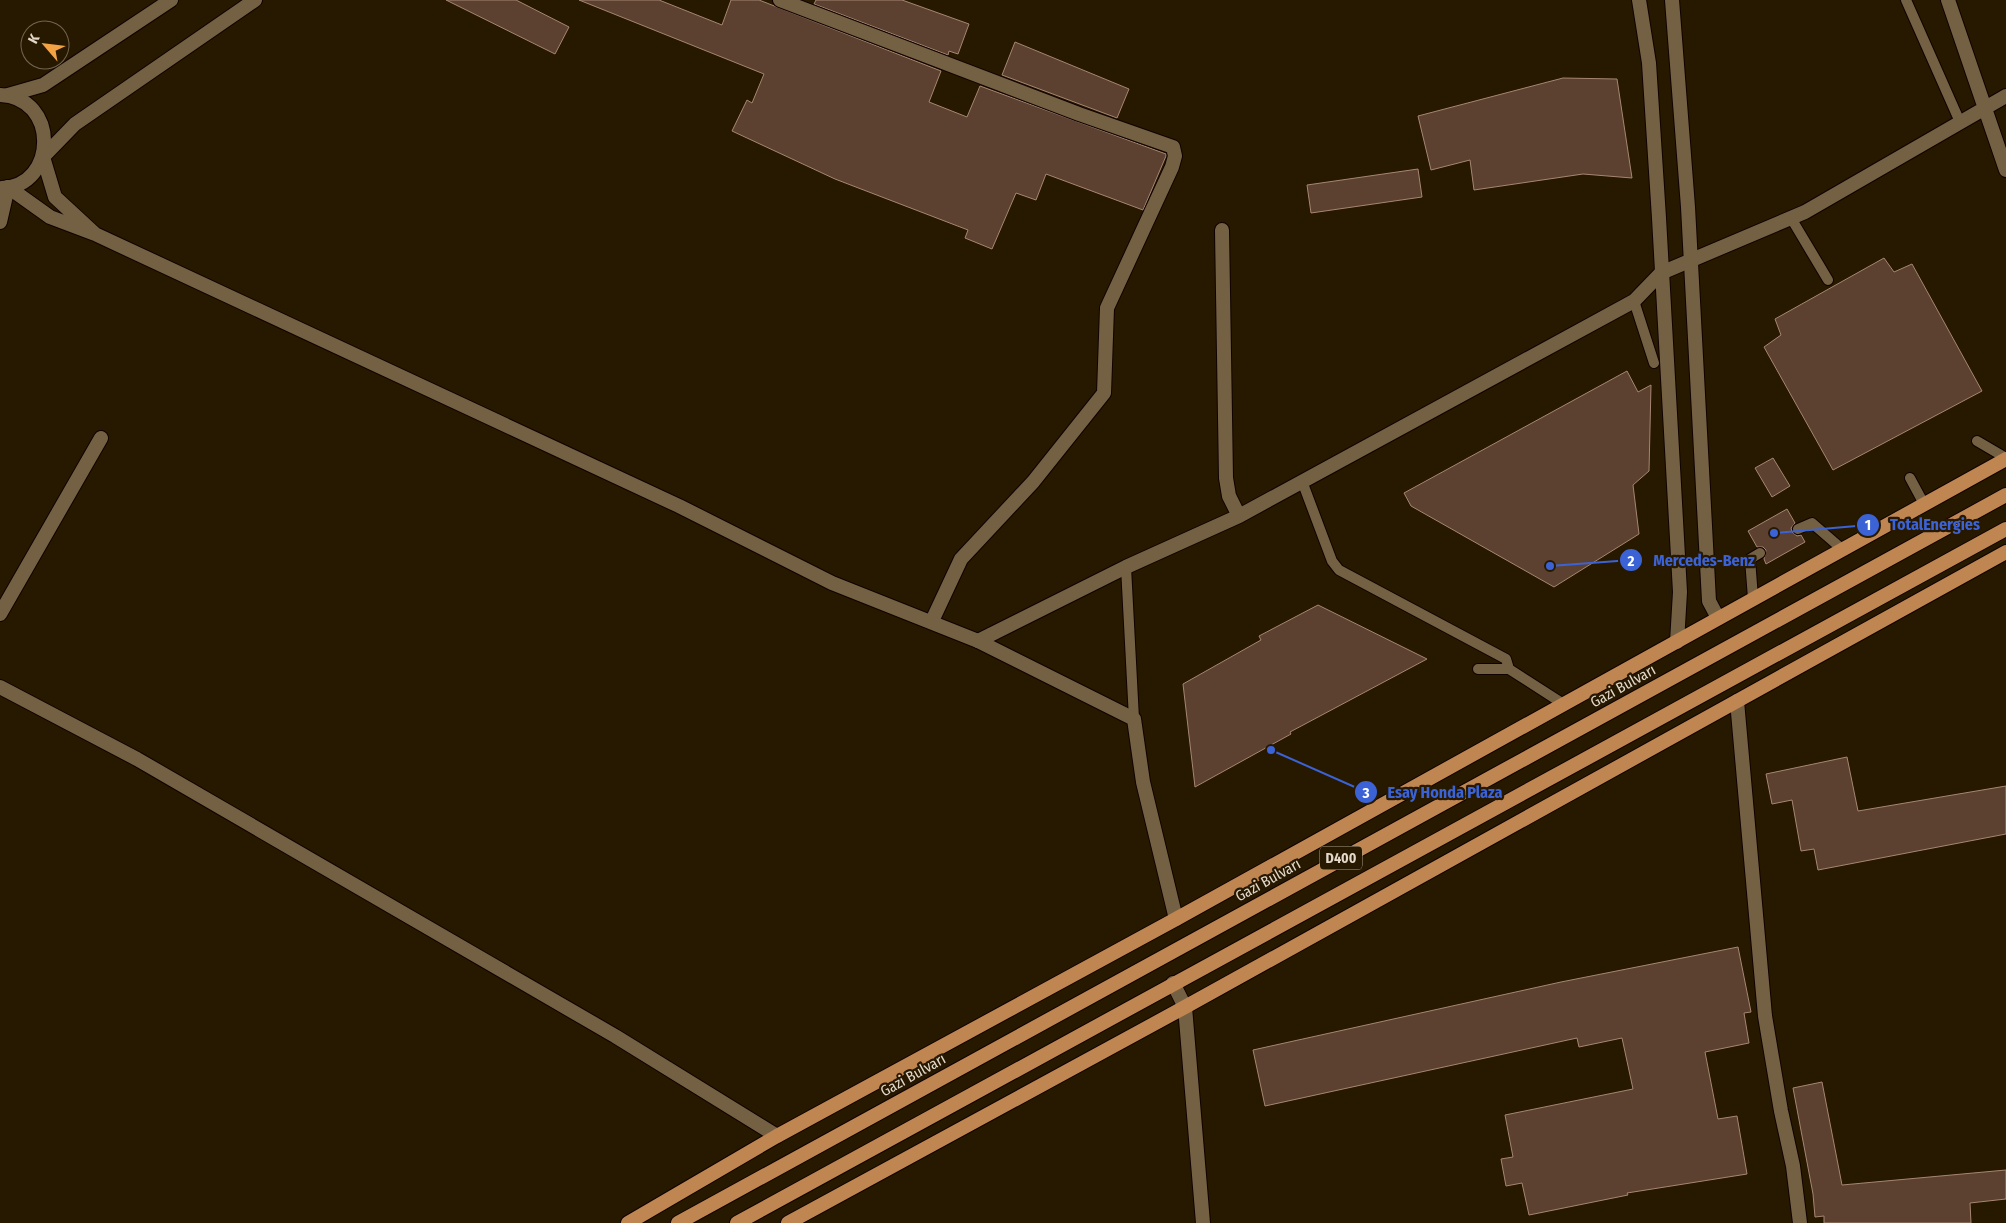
<svg xmlns="http://www.w3.org/2000/svg" width="2006" height="1223" viewBox="0 0 2006 1223" font-family="'Fira Sans Condensed',sans-serif">
	<style>
		.building { fill: #5d4130; stroke: #a68673 }
		.lines { fill: none; stroke-linecap: round; stroke-linejoin: round }
		.service-casing { stroke: #100300; stroke-width: 12 }
		.minor-casing { stroke: #100300; stroke-width: 16 }
		.tertiary-casing { stroke: #100300; stroke-width: 16 }
		.secondary-casing { stroke: #100300; stroke-width: 16 }
		.trunk-casing { stroke: #100300; stroke-width: 16 }
		.service { stroke: #746144; stroke-width: 10 }
		.minor { stroke: #746144; stroke-width: 14 }
		.tertiary { stroke: #746144; stroke-width: 14 }
		.secondary { stroke: #746144; stroke-width: 14 }
		.trunk { stroke: #c08652; stroke-width: 14 }
		.labels { text-anchor: middle; stroke-width: 4.5; stroke-linejoin: round; paint-order: stroke }
		.shield { fill: #271800; stroke: #ab9e8d; stroke-width: 1 }
		.shield-label { font-size: 14px; font-weight: bold; fill: #e3d8c9 }
		.street-label { font-size: 15px; fill: #e3d8c9; stroke: #271800 }
		.leader { fill: none; stroke: #3b63d6; stroke-width: 2 }
		.callout-dot { fill: #3b63d6; stroke: #271800; stroke-width: 2 }
		.mark-label { font-size: 15px; text-anchor: middle; font-weight: bold; fill: #fff }
		.callout-label { font-size: 16px; text-anchor: middle; font-weight: bold; fill: #3b63d6; stroke: #271800; stroke-width: 4.5; stroke-linejoin: round; paint-order: stroke }
	</style>
	<rect width="100%" height="100%" fill="#271800"/>
	<!-- building -->
	<path class="building" d="M446,0H516L569,27L555,54Z
		M579,0H659L722,25L731,0H759L941,71L929,102L967,117L980,86L1166,154V156L1143,210L1046,174L1036,200L1016,193L992,249L965,238L968,230L835,179L732,131L747,100L752,103L764,74Z
		M816,0H902L969,24L958,54L949,51L948,55L814,4Z
		M1015,42L1129,89L1117,118L1002,75Z
		M1563,78L1617,79L1632,178L1583,174L1474,190L1470,160L1431,170L1418,116Z
		M1418,169L1422,197L1311,213L1307,185Z
		M1884,258L1894,272L1912,264L1982,391L1833,470L1764,347L1781,335L1775,319Z
		M1627,371L1638,392L1651,385L1649,471L1633,485L1639,534L1554,587L1411,506L1404,493Z
		M1773,458L1790,486L1772,497L1755,468Z
		M1787,509L1795,523L1791,528L1792,532L1797,536L1801,535L1805,542L1766,564L1764,559L1766,550L1763,547H1757L1748,531Z
		M1318,605L1427,659L1290,732L1291,734L1195,787L1183,684L1261,640L1259,636Z
		M1847,757L1858,811L2006,786V834L1818,870L1814,849L1801,851L1792,800L1772,804L1766,774Z
		M1738,947L1751,1012L1744,1013L1749,1043L1705,1052L1718,1119L1737,1116L1747,1174L1627,1193L1628,1195L1529,1215L1522,1183L1506,1186L1501,1159L1513,1157L1505,1115L1633,1089L1622,1038L1579,1047L1577,1038L1265,1106L1253,1050L1561,982Z
		M1822,1082L1842,1185L2006,1170V1199L1970,1203L1971,1223H1824V1216L1815,1217L1813,1194L1793,1088Z"/>
	<g class="lines">
		<defs>
			<path id="service" d="M1906,0L1960,122
				M1791,218L1828,280
				M1634,301L1654,363
				M1977,441L2006,458
				M1910,478L1924,504
				M1302,481L1332,561L1339,570L1506,659L1509,669
				M1798,529L1812,523L1842,549
				M1126,567L1134,719
				M1753,598L1750,559L1760,553
				M1478,669H1509L1565,705"/>
			<path id="minor" d="M780,0L1079,114L1173,147L1175,156L1172,167L1107,308L1104,393L1033,482L961,559L932,621
				M1948,0L2006,170
				M8,95L43,85L171,0
				M43,157L75,124L255,0
				M1222,230L1226,478L1229,496L1239,516
				M0,614L101,438
				M978,641L1126,567L1239,516L1634,301L1661,273L1805,212L2006,96
				M0,687L137,759L615,1036L777,1136
				M1737,701L1765,1016L1781,1111L1793,1166L1800,1223
				M1173,983L1185,1007L1203,1223"/>
			<path id="tertiary" d="M1639,0L1649,63L1659,218L1680,592L1677,642
				M1672,0L1688,207L1709,601L1718,618
				M0,222L8,187"/>
			<path id="secondary" d="M0,95C59,97 58,186 2,188
				M8,187L50,217L95,234L55,197L43,157
				M95,234L679,506L832,583L978,641L1134,719L1143,782L1176,919"/>
			<path id="trunk" d="M628,1223L777,1136L1176,919L2006,459
				M678,1223L2006,495
				M737,1223L2006,529
				M788,1223L1185,1007L2006,552"/>
		</defs>
		<!-- service casing -->
		<use href="#service" class="service-casing"/>
		<!-- minor casing -->
		<use href="#minor" class="minor-casing"/>
		<!-- tertiary casing -->
		<use href="#tertiary" class="tertiary-casing"/>
		<!-- secondary casing -->
		<use href="#secondary" class="secondary-casing"/>
		<!-- trunk casing -->
		<use href="#trunk" class="trunk-casing"/>
		<!-- service -->
		<use href="#service" class="service"/>
		<!-- minor -->
		<use href="#minor" class="minor"/>
		<!-- tertiary -->
		<use href="#tertiary" class="tertiary"/>
		<!-- secondary -->
		<use href="#secondary" class="secondary"/>
		<!-- trunk -->
		<use href="#trunk" class="trunk"/>
	</g>
	<g class="labels">
		<!-- shield labels -->
		<rect class="shield" x="1320" y="846.5" width="42" height="23" rx="4"/>
		<g class="shield-label">
			<text x="1341" y="863">D400</text>
		</g>
		<!-- street labels -->
		<g class="street-label">
			<text transform="translate(1623 686) rotate(-29)" y="5">Gazi Bulvarı</text>
			<text transform="translate(1268 880) rotate(-29)" y="5">Gazi Bulvarı</text>
			<text transform="translate(913 1075) rotate(-29)" y="5">Gazi Bulvarı</text>
		</g>
	</g>
	<!-- callouts -->
	<path class="leader" d="M1774 533L1868 525M1550 566L1631 560M1271 750L1366 792"/>
	<g class="callout-dot">
		<circle cx="1774" cy="533" r="5"/>
		<circle cx="1550" cy="566" r="5"/>
		<circle cx="1271" cy="750" r="5"/>
		<circle cx="1868" cy="525" r="12"/>
		<circle cx="1631" cy="560" r="12"/>
		<circle cx="1366" cy="792" r="12"/>
	</g>
	<g class="mark-label">
		<text x="1868" y="530">1</text>
		<text x="1631" y="566">2</text>
		<text x="1366" y="798">3</text>
	</g>
	<g class="callout-label">
		<text x="1935" y="530">TotalEnergies</text>
		<text x="1704" y="566">Mercedes-Benz</text>
		<text x="1445" y="798">Esay Honda Plaza</text>
	</g>
	<!-- north arrow -->
	<g transform="translate(45 45) rotate(298)"><circle r="24" fill="#271800" stroke="#726550"/>
	<path d="M0-4L9 19L0 12L-9 19Z" fill="#f4a344"/>
	<text y="-8" font-size="14" font-weight="bold" text-anchor="middle" fill="#e3d8c9">K</text>
	</g>
</svg>
